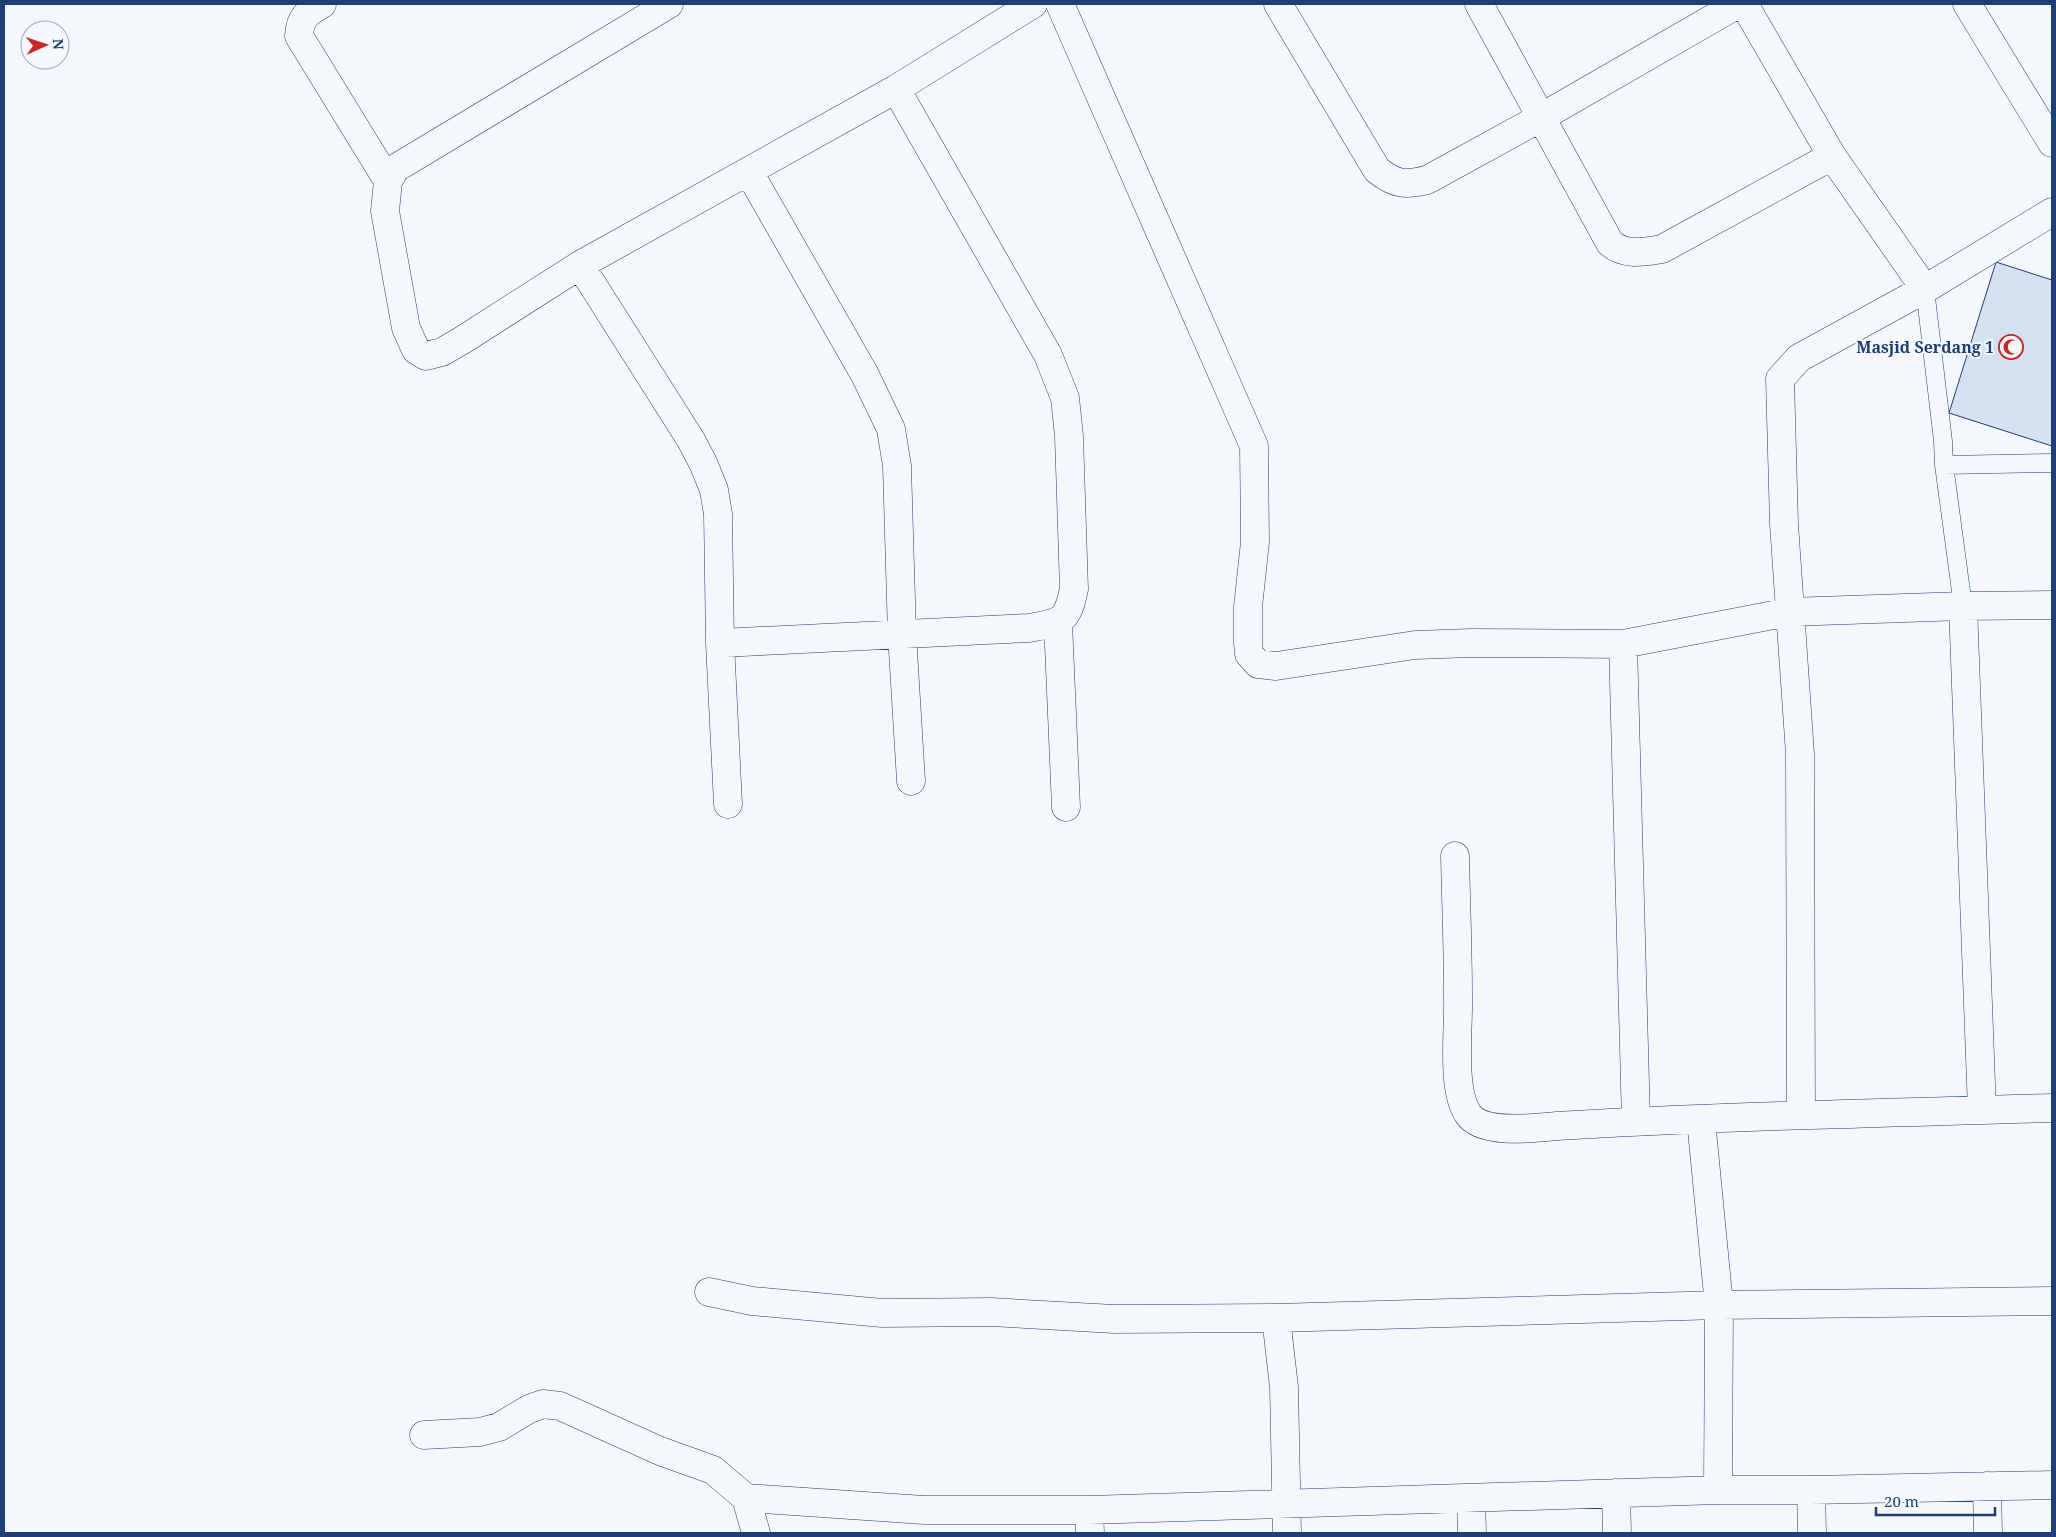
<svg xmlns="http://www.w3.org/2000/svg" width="2056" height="1537" viewBox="0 0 2056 1537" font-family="'Noto Serif',serif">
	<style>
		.building { fill: #d5e0f0; stroke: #1d3f73 }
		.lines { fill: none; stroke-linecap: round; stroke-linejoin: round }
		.service-casing { stroke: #1d3f73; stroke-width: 19 }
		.minor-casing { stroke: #1d3f73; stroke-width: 29 }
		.service { stroke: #f4f7fb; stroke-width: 18 }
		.minor { stroke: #f4f7fb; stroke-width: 28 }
		.labels { text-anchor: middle; stroke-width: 4; stroke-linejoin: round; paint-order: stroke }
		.poi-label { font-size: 16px; font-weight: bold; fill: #1d3f73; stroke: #f4f7fb; text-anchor: end }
	</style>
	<rect width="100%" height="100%" fill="#f4f7fb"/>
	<!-- building -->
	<path class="building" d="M1996,262L2052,280V446L1949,413Z"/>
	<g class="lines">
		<defs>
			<path id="service" d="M1925,289L1943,441L1944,465L2052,463
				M1944,465L1963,606"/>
			<path id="minor" d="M322,4C307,13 300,17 299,36L388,181
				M669,4L396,168L388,181L385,211L406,328L416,350L426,356L442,352L461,341L580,265L896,89L1033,4
				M1060,4L1254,446L1255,542L1248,607V643L1249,654L1258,664L1276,666L1415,645L1471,643L1623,644L1789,612L1963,606L2052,605
				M1278,4L1377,170C1396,185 1405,185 1427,180L1540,118L1738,4
				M1479,4L1610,243C1625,256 1644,252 1662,249L1832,156
				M1744,4L1832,156L1925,289
				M1967,4L2052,143
				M749,172L865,375L891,429L897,466L902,634L911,781
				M580,265L691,440L704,465L714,490L718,514L720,643L728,804
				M1963,606L1982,1110
				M1058,622L1066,807
				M720,643L1029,628C1061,622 1067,623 1074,589L1069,436L1065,398L1048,355L896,89
				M1623,644L1636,1121
				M1455,856C1456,903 1458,950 1458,997C1459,1028 1451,1089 1468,1114C1482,1135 1535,1128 1557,1126C1722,1116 1887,1113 2052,1108
				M1801,1115L1800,754L1784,524L1780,379L1799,358L1925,289L2052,212
				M1701,1120L1719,1305L1718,1490
				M709,1292L752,1301L882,1313L991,1312L1114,1319L1276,1318
				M424,1435L480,1432L499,1427L529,1409L543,1404L560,1406L660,1451L713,1470L746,1498
				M1987,1486L1988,1533
				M1811,1490L1812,1533
				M1616,1493L1617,1533
				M1471,1499L1472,1533
				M1089,1510L1090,1533
				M756,1533L746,1498L924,1510H1089L1718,1490H1811L2052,1485
				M1287,1533L1284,1387L1276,1318L1719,1305L2052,1301"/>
		</defs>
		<!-- service casing -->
		<use href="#service" class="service-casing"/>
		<!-- minor casing -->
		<use href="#minor" class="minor-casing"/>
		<!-- service -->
		<use href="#service" class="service"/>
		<!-- minor -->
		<use href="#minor" class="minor"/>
	</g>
	<!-- icons -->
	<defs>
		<symbol id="mosque-ring" viewBox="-11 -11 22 22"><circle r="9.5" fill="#f4f7fb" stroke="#c62828" stroke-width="1.5"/><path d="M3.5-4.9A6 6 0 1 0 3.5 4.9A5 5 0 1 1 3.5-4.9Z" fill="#c62828"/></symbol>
	</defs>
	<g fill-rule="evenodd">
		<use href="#mosque-ring" x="1997" y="333" width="28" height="28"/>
	</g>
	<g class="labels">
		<!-- poi labels -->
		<g class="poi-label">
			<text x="1994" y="353">Masjid Serdang 1</text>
		</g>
	</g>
	<!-- border -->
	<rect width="2056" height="1537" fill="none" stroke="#1d3f73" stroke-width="10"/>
	<!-- north arrow -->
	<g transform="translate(45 45) rotate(87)"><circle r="24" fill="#f4f7fb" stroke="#9eadc5"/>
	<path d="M0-4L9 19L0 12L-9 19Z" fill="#c62828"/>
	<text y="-8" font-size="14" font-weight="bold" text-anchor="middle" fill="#1d3f73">N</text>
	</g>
	<!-- scale -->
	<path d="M1876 1507v8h119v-8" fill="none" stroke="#1d3f73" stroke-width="2.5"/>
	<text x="1884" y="1507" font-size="15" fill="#1d3f73" stroke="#f4f7fb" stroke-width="4" paint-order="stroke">20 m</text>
</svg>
